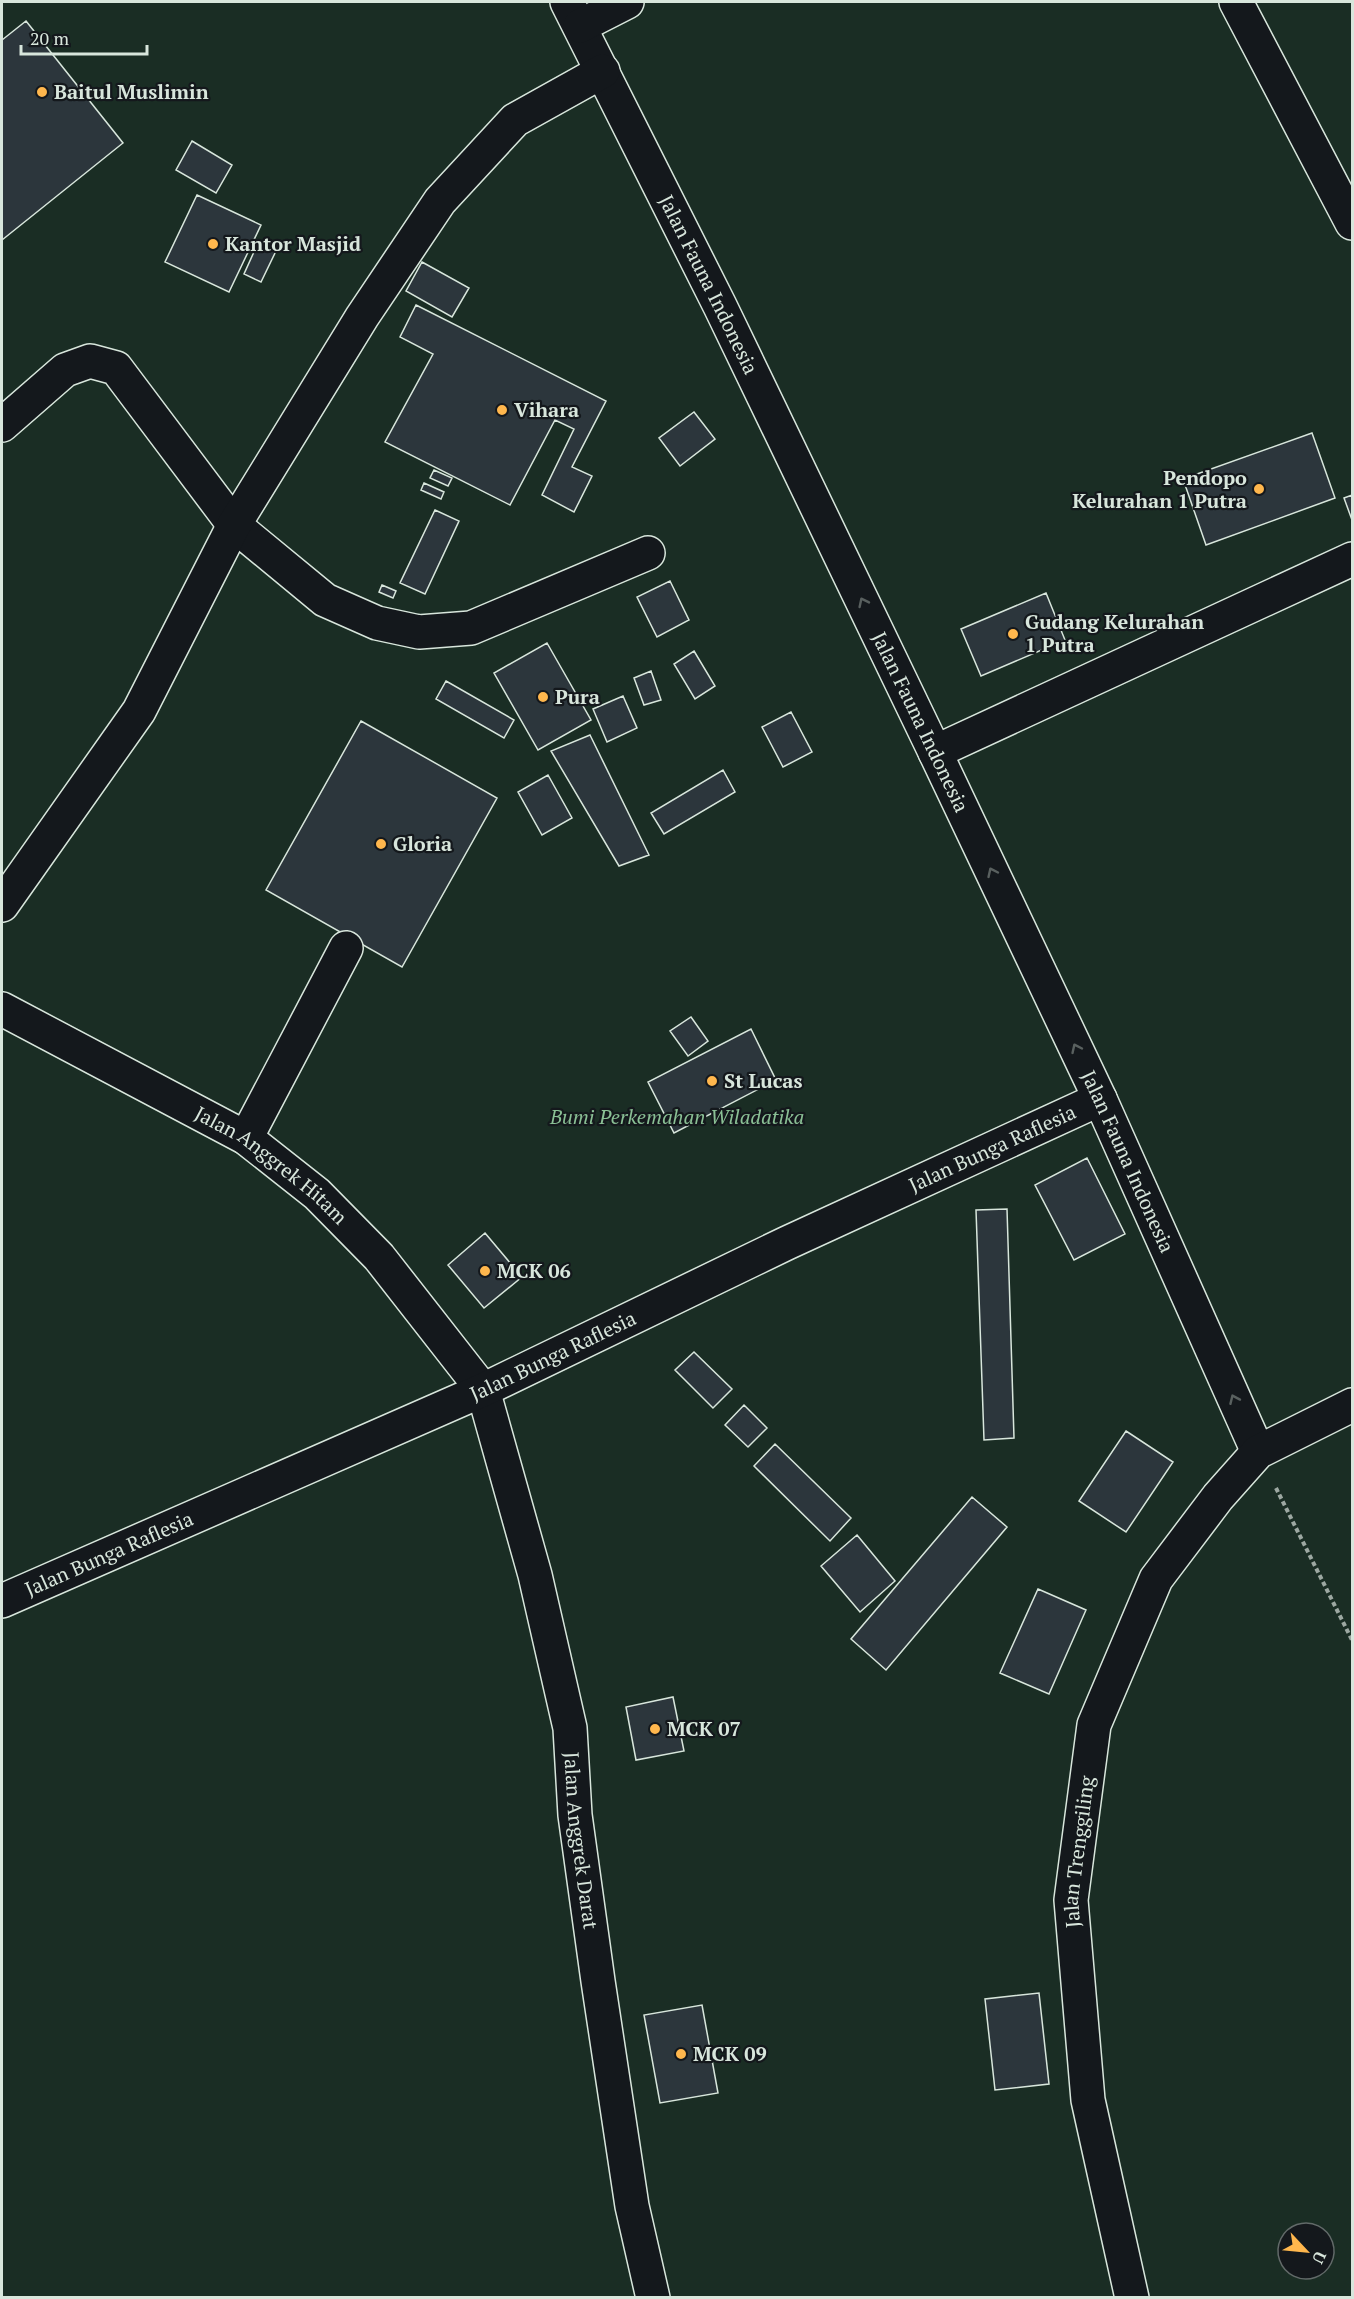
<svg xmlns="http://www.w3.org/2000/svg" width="1354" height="2299" viewBox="0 0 1354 2299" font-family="'PT Serif',serif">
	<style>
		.green { fill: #1a2d24; stroke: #939e99; stroke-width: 1.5; fill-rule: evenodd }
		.building { fill: #2c363c; stroke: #d8e6dc; stroke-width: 1.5 }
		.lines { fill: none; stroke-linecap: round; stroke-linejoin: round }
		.minor-casing { stroke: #d8e6dc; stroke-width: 36 }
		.path { stroke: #9da8a2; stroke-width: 4; stroke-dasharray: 4.5 3; stroke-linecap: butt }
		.minor { stroke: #14181c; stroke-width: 33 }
		.oneway { stroke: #59605f }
		.poi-dot { fill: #ffb74d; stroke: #14181c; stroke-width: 2 }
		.labels { text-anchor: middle; stroke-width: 4.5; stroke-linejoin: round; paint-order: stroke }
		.poi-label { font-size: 20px; font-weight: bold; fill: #d8e6dc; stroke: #14181c; text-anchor: start }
		.street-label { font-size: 20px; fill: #d8e6dc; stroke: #14181c }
		.park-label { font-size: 20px; font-style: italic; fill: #8ac095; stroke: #14181c }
	</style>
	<rect width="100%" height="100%" fill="#14181c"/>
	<!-- green -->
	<path class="green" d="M2,2H1352V2297L2,2298ZM1288,2233H1324V2269H1288Z"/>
	<!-- building -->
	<path class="building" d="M26,21L123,143L2,240V40Z
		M192,141L232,165L216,193L176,170Z
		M197,195L261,225L229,292L165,262Z
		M258,243L276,251L261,282L244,274Z
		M422,262L469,288L452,317L406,291Z
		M416,305L606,401L572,467L592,476L574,512L542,495L574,429L555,420L510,505L385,442L433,354L400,337Z
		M694,412L715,439L680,466L659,438Z
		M1312,433L1335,498L1206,545L1183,479Z
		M434,470L452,478L448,486L430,478Z
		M424,483L444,492L441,499L421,490Z
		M1352,495V520L1344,498Z
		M435,510L459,521L425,594L400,583Z
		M670,581L689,620L657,637L637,597Z
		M382,585L396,591L393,598L379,592Z
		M1046,593L1065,640L981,676L961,629Z
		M547,643L591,720L538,750L494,673Z
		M694,651L715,686L695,699L674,664Z
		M651,671L661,700L644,705L634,678Z
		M446,681L514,720L504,738L436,699Z
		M623,696L637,728L607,742L593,709Z
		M791,712L812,752L783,767L762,727Z
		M361,721L497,798L402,967L266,890Z
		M590,735L649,855L619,866L551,751Z
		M723,770L735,792L664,834L651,813Z
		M548,775L572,818L542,835L518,792Z
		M691,1017L708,1041L688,1056L670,1031Z
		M751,1029L776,1080L674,1133L648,1082Z
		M1087,1158L1125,1234L1074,1260L1035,1185Z
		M1007,1209L1014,1438L984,1440L976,1210Z
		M485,1233L522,1277L484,1308L448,1265Z
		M694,1352L732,1389L713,1408L675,1370Z
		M744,1405L767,1428L748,1447L725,1425Z
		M1126,1431L1173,1462L1126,1532L1079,1501Z
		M775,1444L851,1518L830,1541L754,1466Z
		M972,1497L1007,1527L886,1670L851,1639Z
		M857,1535L895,1581L860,1612L821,1566Z
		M1038,1589L1086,1610L1049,1694L1000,1673Z
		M673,1697L684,1751L636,1760L626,1707Z
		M1039,1993L1049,2084L995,2090L985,1999Z
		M702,2005L718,2093L660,2103L644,2015Z"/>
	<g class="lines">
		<defs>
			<g id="minor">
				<path id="s1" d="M567,2L720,306L935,752L1100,1099L1258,1452"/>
				<path d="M1236,2L1352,223"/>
				<path d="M580,26L627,2"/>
				<path d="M2,425L65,370L90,361L116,368L234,525L325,600L377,623L419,632L471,628L648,553"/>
				<path d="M935,752L1352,559"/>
				<path d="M2,905L139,711L234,525L362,317L440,201L515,120L603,71"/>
				<path id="s2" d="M2,1009L246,1138L317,1194L379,1257L483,1390L535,1575L570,1728L575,1815L598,1981L632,2206L653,2298"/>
				<path d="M246,1138L346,948"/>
				<path id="s3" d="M2,1601L483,1390L787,1243L1100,1099"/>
				<path id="s4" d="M1132,2298L1088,2100L1071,1900L1094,1725L1156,1579L1218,1497L1258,1452L1352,1405"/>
			</g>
		</defs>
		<!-- minor casing -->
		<use href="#minor" class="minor-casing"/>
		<!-- path -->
		<path class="path" d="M1276,1488L1352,1640"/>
		<!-- minor -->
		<use href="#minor" class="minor"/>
	</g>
	<!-- one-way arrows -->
	<defs><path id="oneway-chevron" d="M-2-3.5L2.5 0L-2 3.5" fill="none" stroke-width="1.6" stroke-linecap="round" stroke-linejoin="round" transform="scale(1.5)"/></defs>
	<g class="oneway">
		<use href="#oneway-chevron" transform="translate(863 602) rotate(-116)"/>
		<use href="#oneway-chevron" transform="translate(992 872) rotate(-115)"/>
		<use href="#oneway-chevron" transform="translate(1076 1048) rotate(-115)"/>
		<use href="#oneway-chevron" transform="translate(1234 1399) rotate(-114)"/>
	</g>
	<!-- markers -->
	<g class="poi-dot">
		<circle cx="42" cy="92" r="6"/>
		<circle cx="213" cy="244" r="6"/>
		<circle cx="502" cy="410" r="6"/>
		<circle cx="1259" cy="489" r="6"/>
		<circle cx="1013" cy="634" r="6"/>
		<circle cx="543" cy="697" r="6"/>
		<circle cx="381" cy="844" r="6"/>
		<circle cx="712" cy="1081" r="6"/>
		<circle cx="485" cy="1271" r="6"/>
		<circle cx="655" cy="1729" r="6"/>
		<circle cx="681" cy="2054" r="6"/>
	</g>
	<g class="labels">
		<!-- poi labels -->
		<g class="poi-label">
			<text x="54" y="99">Baitul Muslimin</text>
			<text x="225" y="251">Kantor Masjid</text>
			<text x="514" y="417">Vihara</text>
			<text x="1247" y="485" text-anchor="end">Pendopo<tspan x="1247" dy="23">Kelurahan 1 Putra</tspan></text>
			<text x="1025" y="629">Gudang Kelurahan<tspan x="1025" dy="23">1 Putra</tspan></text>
			<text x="555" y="704">Pura</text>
			<text x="393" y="851">Gloria</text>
			<text x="724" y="1088">St Lucas</text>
			<text x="497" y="1278">MCK 06</text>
			<text x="667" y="1736">MCK 07</text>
			<text x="693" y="2061">MCK 09</text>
		</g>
		<!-- street labels -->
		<g class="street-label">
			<text dy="7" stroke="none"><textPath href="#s1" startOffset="316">Jalan Fauna Indonesia</textPath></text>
			<text dy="7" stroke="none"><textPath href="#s1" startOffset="802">Jalan Fauna Indonesia</textPath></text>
			<text dy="7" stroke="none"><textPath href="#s3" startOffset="1089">Jalan Bunga Raflesia</textPath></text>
			<text dy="7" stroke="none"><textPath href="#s1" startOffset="1288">Jalan Fauna Indonesia</textPath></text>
			<text dy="7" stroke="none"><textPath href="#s2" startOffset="312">Jalan Anggrek Hitam</textPath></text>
			<text dy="7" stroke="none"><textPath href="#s3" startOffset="603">Jalan Bunga Raflesia</textPath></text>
			<text dy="7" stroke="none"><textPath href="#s3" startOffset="117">Jalan Bunga Raflesia</textPath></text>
			<text dy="7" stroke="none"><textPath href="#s2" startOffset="1086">Jalan Anggrek Darat</textPath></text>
			<text dy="7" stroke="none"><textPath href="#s4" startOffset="452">Jalan Trenggiling</textPath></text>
		</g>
		<!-- park labels -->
		<g class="park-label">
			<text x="677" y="1124">Bumi Perkemahan Wiladatika</text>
		</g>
	</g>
	<!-- border -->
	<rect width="1354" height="2299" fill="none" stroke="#d8e6dc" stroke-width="6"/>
	<!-- north arrow -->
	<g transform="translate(1306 2251) rotate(116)"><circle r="28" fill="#14181c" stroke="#626a69" stroke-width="1.5"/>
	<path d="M0-4.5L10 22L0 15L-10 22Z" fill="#ffb74d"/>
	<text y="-9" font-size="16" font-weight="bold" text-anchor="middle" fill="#d8e6dc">U</text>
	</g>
	<!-- scale -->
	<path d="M21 45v9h126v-9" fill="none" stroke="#d8e6dc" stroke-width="3"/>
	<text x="30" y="45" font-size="18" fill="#d8e6dc" stroke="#14181c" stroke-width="4.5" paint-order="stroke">20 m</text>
</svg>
